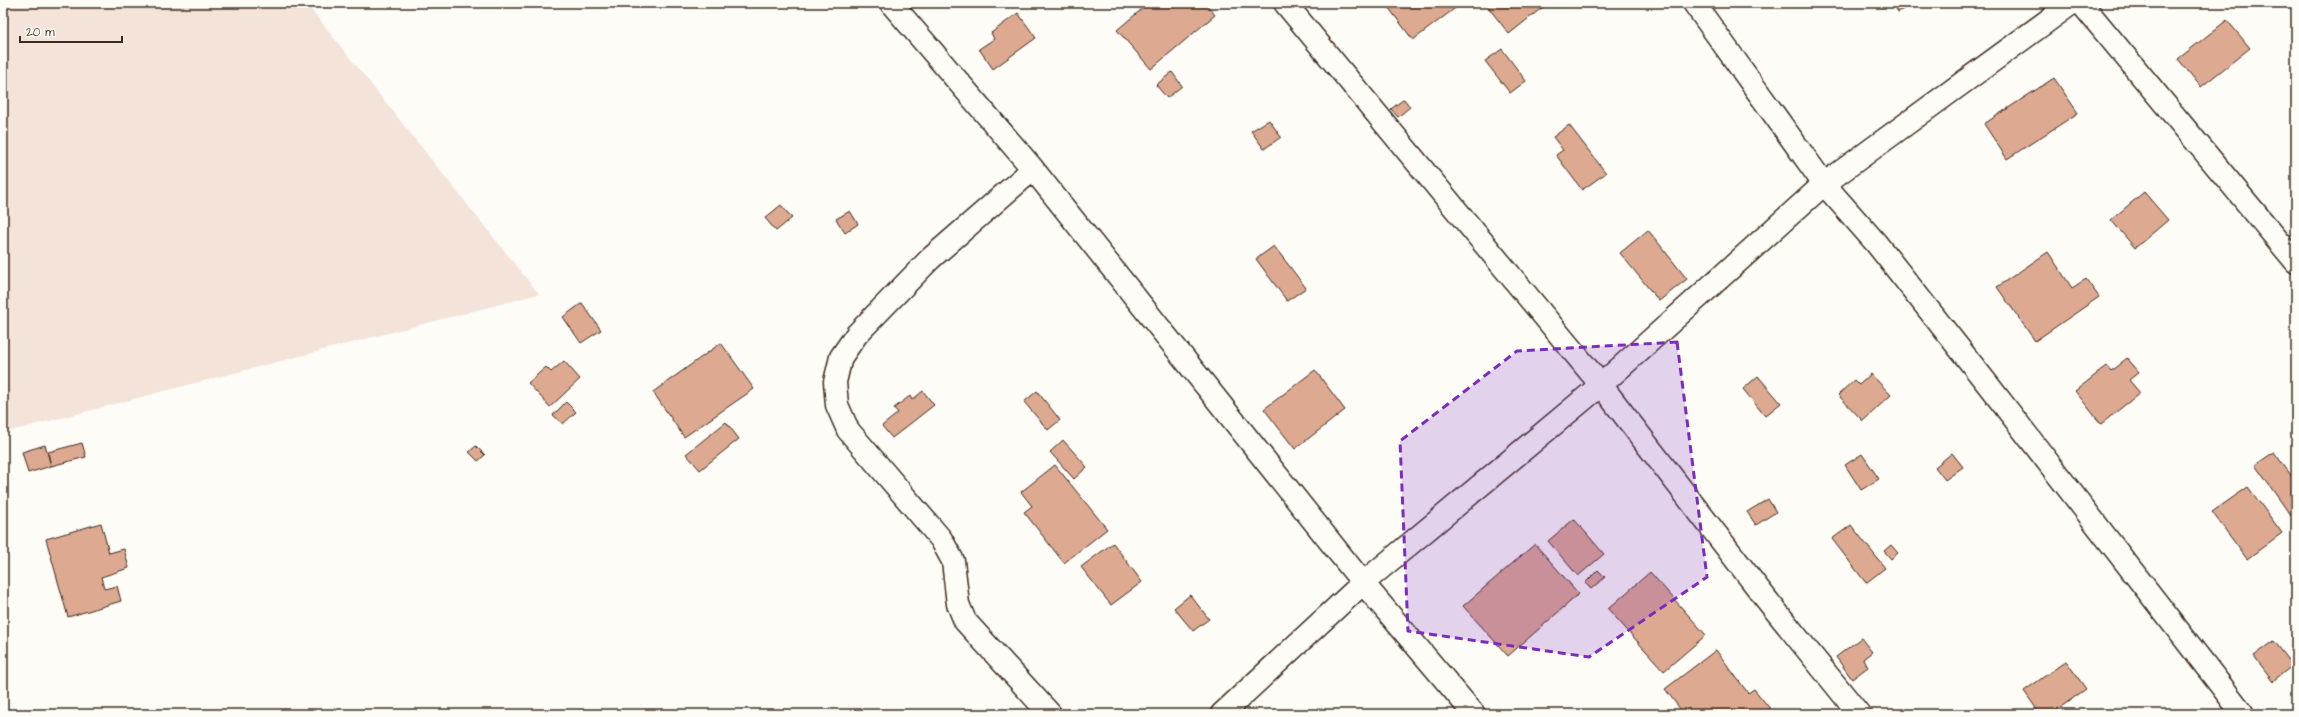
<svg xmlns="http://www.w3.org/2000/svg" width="2299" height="717" viewBox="0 0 2299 717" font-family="'Architects Daughter',sans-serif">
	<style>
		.built { fill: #f3e3d8 }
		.building { fill: #dda991; stroke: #3b2a1e }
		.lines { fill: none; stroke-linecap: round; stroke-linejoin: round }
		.minor-casing { stroke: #3b2a1e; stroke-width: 25 }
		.minor { stroke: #fdfcf7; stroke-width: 22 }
		.marked { fill: #7b2cbf; fill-opacity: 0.2; stroke: #7b2cbf; stroke-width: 3; stroke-dasharray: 8 5; stroke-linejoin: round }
	</style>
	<rect width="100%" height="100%" fill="#fdfcf7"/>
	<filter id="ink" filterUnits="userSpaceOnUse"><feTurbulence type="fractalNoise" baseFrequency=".025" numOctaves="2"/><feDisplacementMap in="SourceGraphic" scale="8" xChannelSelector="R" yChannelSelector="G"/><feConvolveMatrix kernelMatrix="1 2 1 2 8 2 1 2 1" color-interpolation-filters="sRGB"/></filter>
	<g filter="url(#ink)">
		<!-- built -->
		<path class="built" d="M3,3H306L539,294L3,433Z"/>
		<!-- building -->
		<path class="building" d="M1149,3H1205L1215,15L1151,69L1117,30Z
			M1393,3H1456L1458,6L1413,40L1388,7Z
			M1485,3H1548L1509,34Z
			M1893,3H1915L1898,12Z
			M1018,13L1036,38L993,69L979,49L994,39L991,33Z
			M2227,20L2250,48L2201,87L2178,59Z
			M1502,49L1526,81L1510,93L1485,61Z
			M1172,72L1182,86L1167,98L1156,85Z
			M2054,78L2078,113L2007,159L1984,124Z
			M1404,99L1410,107L1398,117L1391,109Z
			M1269,120L1281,137L1264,149L1251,131Z
			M1569,125L1606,173L1582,190L1556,155L1563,150L1553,137Z
			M2144,192L2168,220L2135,248L2111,220Z
			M781,205L792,218L776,231L765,218Z
			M850,211L858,224L845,233L836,219Z
			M1648,230L1687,279L1659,301L1620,253Z
			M1274,246L1306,288L1287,301L1256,259Z
			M2048,252L2072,288L2086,279L2099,297L2035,341L1997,287Z
			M582,303L601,330L581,343L563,317Z
			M721,343L754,389L684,437L653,392Z
			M2127,358L2139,372L2129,380L2140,393L2101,424L2075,391L2107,366L2111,371Z
			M564,361L580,379L550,407L528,383L546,367L551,372Z
			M1315,370L1345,410L1295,449L1264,409Z
			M1871,374L1891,395L1863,421L1838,395L1854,380L1859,385Z
			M1758,376L1781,403L1765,416L1743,389Z
			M923,391L934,405L892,438L882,426L898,413L894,408L910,396L912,400Z
			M1037,391L1060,420L1048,430L1024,402Z
			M566,402L576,412L563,424L553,415Z
			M726,422L739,439L700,470L686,454Z
			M1063,440L1087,467L1074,479L1050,452Z
			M82,443L86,457L51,466L48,452Z
			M45,445L51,466L28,473L22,452Z
			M476,446L485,455L478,461L469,452Z
			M2274,452L2296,482V512L2291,516L2255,465Z
			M1952,453L1963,467L1945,480L1935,467Z
			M1862,454L1879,479L1861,490L1845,465Z
			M1055,465L1107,529L1064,563L1024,512L1032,506L1021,492Z
			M2248,487L2282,533L2247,559L2212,512Z
			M1768,499L1776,512L1756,525L1747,512Z
			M1574,519L1604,554L1578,576L1548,541Z
			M101,523L109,553L124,549L129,568L101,577L104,589L117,586L121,601L68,617L46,539Z
			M1851,525L1885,568L1866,583L1832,539Z
			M1113,543L1142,582L1111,605L1081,567Z
			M1535,544L1579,594L1508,656L1463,606Z
			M1891,545L1898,553L1891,559L1884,551Z
			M1598,570L1605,577L1591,589L1585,583Z
			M1650,572L1706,635L1664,671L1608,609Z
			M1190,595L1209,619L1193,631L1174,608Z
			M1861,638L1872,652L1863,659L1868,667L1852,679L1836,657Z
			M2274,641L2293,665L2273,681L2254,656Z
			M1716,650L1748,693L1754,689L1772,711L1769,714H1684L1665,689Z
			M2066,661L2086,689L2051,714H2040L2024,691Z"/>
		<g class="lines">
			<defs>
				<path id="minor" d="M891,3L1033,169L1363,583L1474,714
					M1285,3L1601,385L1767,600L1859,714
					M1694,3L1824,184L1876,243L1989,386L2243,714
					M2081,3L2296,262
					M1033,169L930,259L857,334L841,357L835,382L837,405L848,430L941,539L953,561L958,604L965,621L1050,714
					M1222,714L1363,583L1601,385L1824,184L2072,3"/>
			</defs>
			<!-- minor casing -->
			<use href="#minor" class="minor-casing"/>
			<!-- minor -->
			<use href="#minor" class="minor"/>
		</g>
	</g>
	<!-- marked area -->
	<path class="marked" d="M1677,342L1707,577L1589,657L1408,631L1400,441L1517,351Z"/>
	<!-- margin -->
	<rect width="2299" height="717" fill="none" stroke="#fdfcf7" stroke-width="16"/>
	<rect x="8" y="8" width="2283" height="701" fill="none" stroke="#3b2a1e" stroke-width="1.5" filter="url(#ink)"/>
	<!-- scale -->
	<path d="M20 36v6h102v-6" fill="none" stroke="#3b2a1e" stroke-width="2"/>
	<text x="26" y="36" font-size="12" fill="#3b2a1e" stroke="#fdfcf7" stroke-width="3" paint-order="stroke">20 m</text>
</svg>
